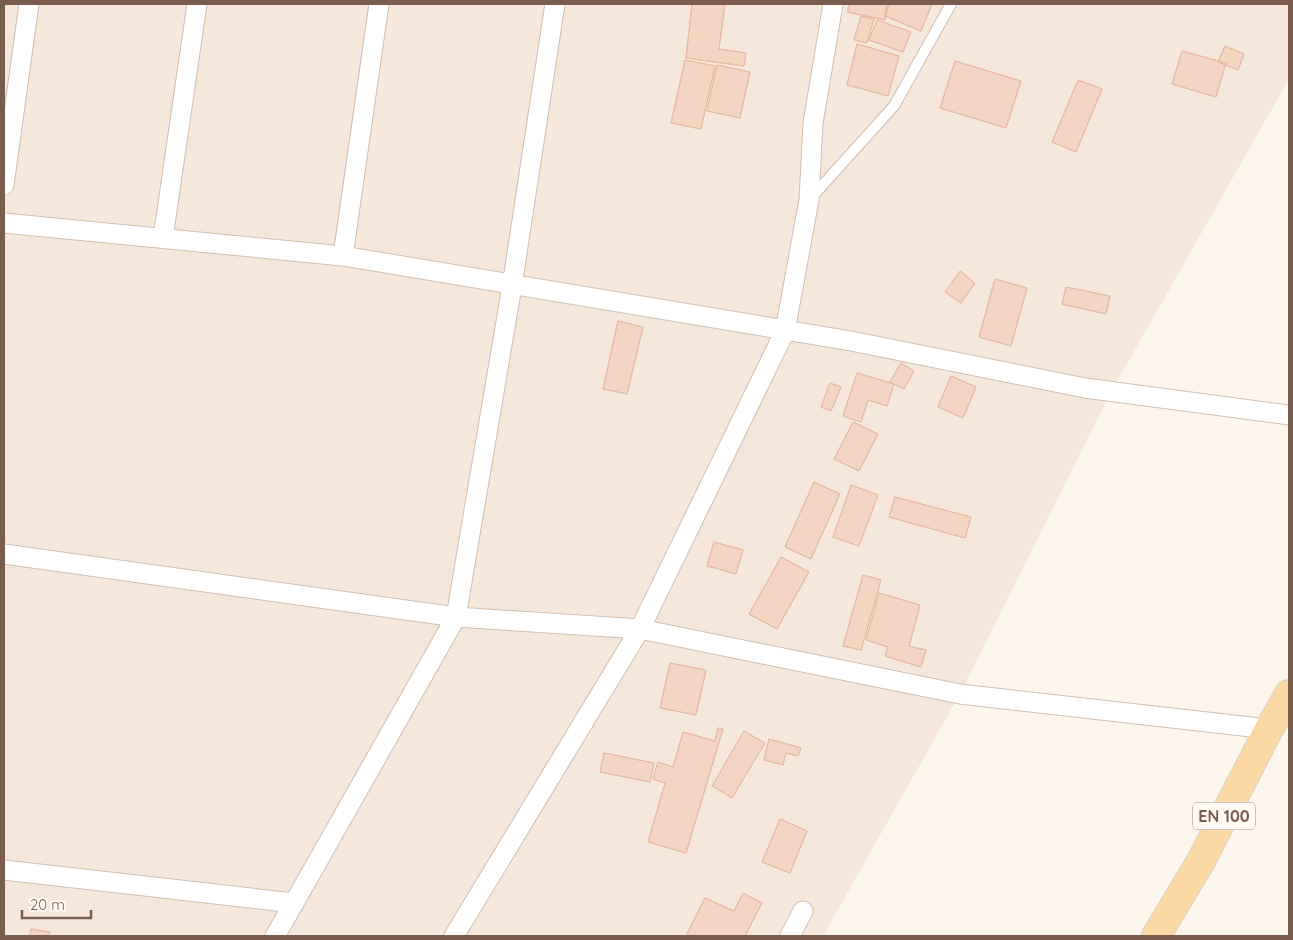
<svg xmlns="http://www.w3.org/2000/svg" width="1293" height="940" viewBox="0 0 1293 940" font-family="Quicksand,sans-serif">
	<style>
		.residential { fill: #f5e8da }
		.building { fill: #f3d5c3; stroke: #e6bba3 }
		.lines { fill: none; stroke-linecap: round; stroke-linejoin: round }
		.lane-casing { stroke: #d1beb0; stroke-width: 12 }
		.street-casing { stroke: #d1beb0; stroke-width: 21 }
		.primary-casing { stroke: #dad1cd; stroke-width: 30 }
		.lane { stroke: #fff; stroke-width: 10 }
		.street { stroke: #fff; stroke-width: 19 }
		.primary { stroke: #fbd9a5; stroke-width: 28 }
		.labels { text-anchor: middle; stroke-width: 4; stroke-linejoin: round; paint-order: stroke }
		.shield { fill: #fffaf3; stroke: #a28b7f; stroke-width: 1 }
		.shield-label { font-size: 16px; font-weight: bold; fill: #7a5c4d }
	</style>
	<rect width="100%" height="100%" fill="#fdf6ec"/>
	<!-- residential -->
	<path class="residential" d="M4,4H1289V79L1111,392L960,694L823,936H4Z"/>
	<!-- building -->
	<path class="building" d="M692,4H725L719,49L746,53L744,66L686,58Z
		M692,4H725L719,49L746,53L744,66L686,58Z
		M849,4H887L884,20L847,12Z
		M850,4H888L885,20L848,12Z
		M890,4H932L921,31L885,16Z
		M890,4H932L921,31L885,16Z
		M861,16L874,19L867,43L854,40Z
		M861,16L874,19L867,43L854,40Z
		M877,20L911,32L903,52L869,40Z
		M877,20L911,32L903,52L869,40Z
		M857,44L899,56L888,96L847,85Z
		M857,44L899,56L888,96L847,85Z
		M1225,46L1244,54L1238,70L1218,62Z
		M1225,46L1244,54L1238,70L1218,62Z
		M1182,51L1226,63L1216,97L1172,84Z
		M1182,51L1226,63L1216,97L1172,84Z
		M685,60L715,66L701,129L671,123Z
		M685,60L715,66L701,129L671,123Z
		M955,61L1021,81L1006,128L940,108Z
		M955,61L1021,81L1006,128L940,108Z
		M717,65L750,72L740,118L707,111Z
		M717,65L750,72L740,118L707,111Z
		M1078,80L1102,89L1076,152L1052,142Z
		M1078,80L1102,89L1076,152L1052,142Z
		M960,271L975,283L961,303L945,292Z
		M960,271L975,283L961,303L945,292Z
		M995,279L1027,288L1011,346L979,337Z
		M995,279L1027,288L1011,346L979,337Z
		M1066,287L1110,296L1106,314L1062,304Z
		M1066,287L1110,296L1106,314L1062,304Z
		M618,321L643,327L627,394L603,389Z
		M618,321L643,327L627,394L603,389Z
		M901,363L914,371L904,389L890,382Z
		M901,363L914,371L904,389L890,382Z
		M857,373L894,384L887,406L868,400L861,422L843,416Z
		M857,373L894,384L887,406L868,400L861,422L843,416Z
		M951,376L976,387L963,418L938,407Z
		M951,376L976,387L963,418L938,407Z
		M830,383L841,387L831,411L821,407Z
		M830,383L841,387L831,411L821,407Z
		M853,422L878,434L859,471L834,459Z
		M853,422L878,434L859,471L834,459Z
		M814,482L840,494L811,559L785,547Z
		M814,482L840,494L811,559L785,547Z
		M851,485L878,495L859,546L833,537Z
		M851,485L878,495L859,546L833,537Z
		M895,497L971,517L965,538L889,517Z
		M895,497L971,517L965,538L889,517Z
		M714,542L743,550L736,574L707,566Z
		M714,542L743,550L736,574L707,566Z
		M781,557L809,572L777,629L749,614Z
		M781,557L809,572L777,629L749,614Z
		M863,575L881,580L861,650L843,646Z
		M863,575L881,580L861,650L843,646Z
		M879,593L920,605L909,646L926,650L921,667L885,656L888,647L866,640Z
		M879,593L920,605L909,646L926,650L921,667L885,656L888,647L866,640Z
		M670,663L706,670L696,715L660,708Z
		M670,663L706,670L696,715L660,708Z
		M718,728L723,729L686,853L648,842L665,783L653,779L658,762L673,767L683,732L715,741Z
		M718,728L723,729L686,853L648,842L665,783L653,779L658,762L673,767L683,732L715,741Z
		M744,731L765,743L732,798L712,786Z
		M744,731L765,743L732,798L712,786Z
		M769,739L801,748L798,756L786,753L783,765L764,760Z
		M769,739L801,748L798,756L786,753L783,765L764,760Z
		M604,753L654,763L650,782L600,772Z
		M604,753L654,763L650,782L600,772Z
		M780,819L807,831L790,873L762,862Z
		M780,819L807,831L790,873L762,862Z
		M743,893L762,903L745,936H686L705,898L734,911Z
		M743,893L762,903L745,936H686L705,898L734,911Z
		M31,929L50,932L49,936H30Z
		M31,929L50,932L49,936H30Z"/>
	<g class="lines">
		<defs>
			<path id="lane" d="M810,199L894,106L951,4"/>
			<path id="street" d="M4,185L29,4
				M4,223L343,256L851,341L1085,388L1289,415
				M163,238L197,4
				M343,256L379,4
				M4,554L456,617L640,629L960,694L1269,729
				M4,870L294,903L456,617L512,286L555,4
				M275,936L294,903
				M454,936L640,629L785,331L809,200L813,123L833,4
				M790,936L803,911"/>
			<path id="primary" d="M1156,936L1201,861L1269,729L1289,694"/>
		</defs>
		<!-- lane casing -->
		<use href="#lane" class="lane-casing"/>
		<!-- street casing -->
		<use href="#street" class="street-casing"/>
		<!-- primary casing -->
		<use href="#primary" class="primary-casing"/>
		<!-- lane -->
		<use href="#lane" class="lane"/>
		<!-- street -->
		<use href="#street" class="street"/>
		<!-- primary -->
		<use href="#primary" class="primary"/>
	</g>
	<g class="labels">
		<!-- shield labels -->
		<rect class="shield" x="1193" y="802.5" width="62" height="27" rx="4"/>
		<g class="shield-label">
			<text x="1224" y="822">EN 100</text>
		</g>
	</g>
	<!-- border -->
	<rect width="1293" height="940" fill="none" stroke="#7a5c4d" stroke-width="10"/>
	<!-- scale -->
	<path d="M22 910v8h69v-8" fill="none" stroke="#7a5c4d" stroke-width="2.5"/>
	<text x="30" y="910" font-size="15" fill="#7a5c4d" stroke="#fffaf3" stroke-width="4" paint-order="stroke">20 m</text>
</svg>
